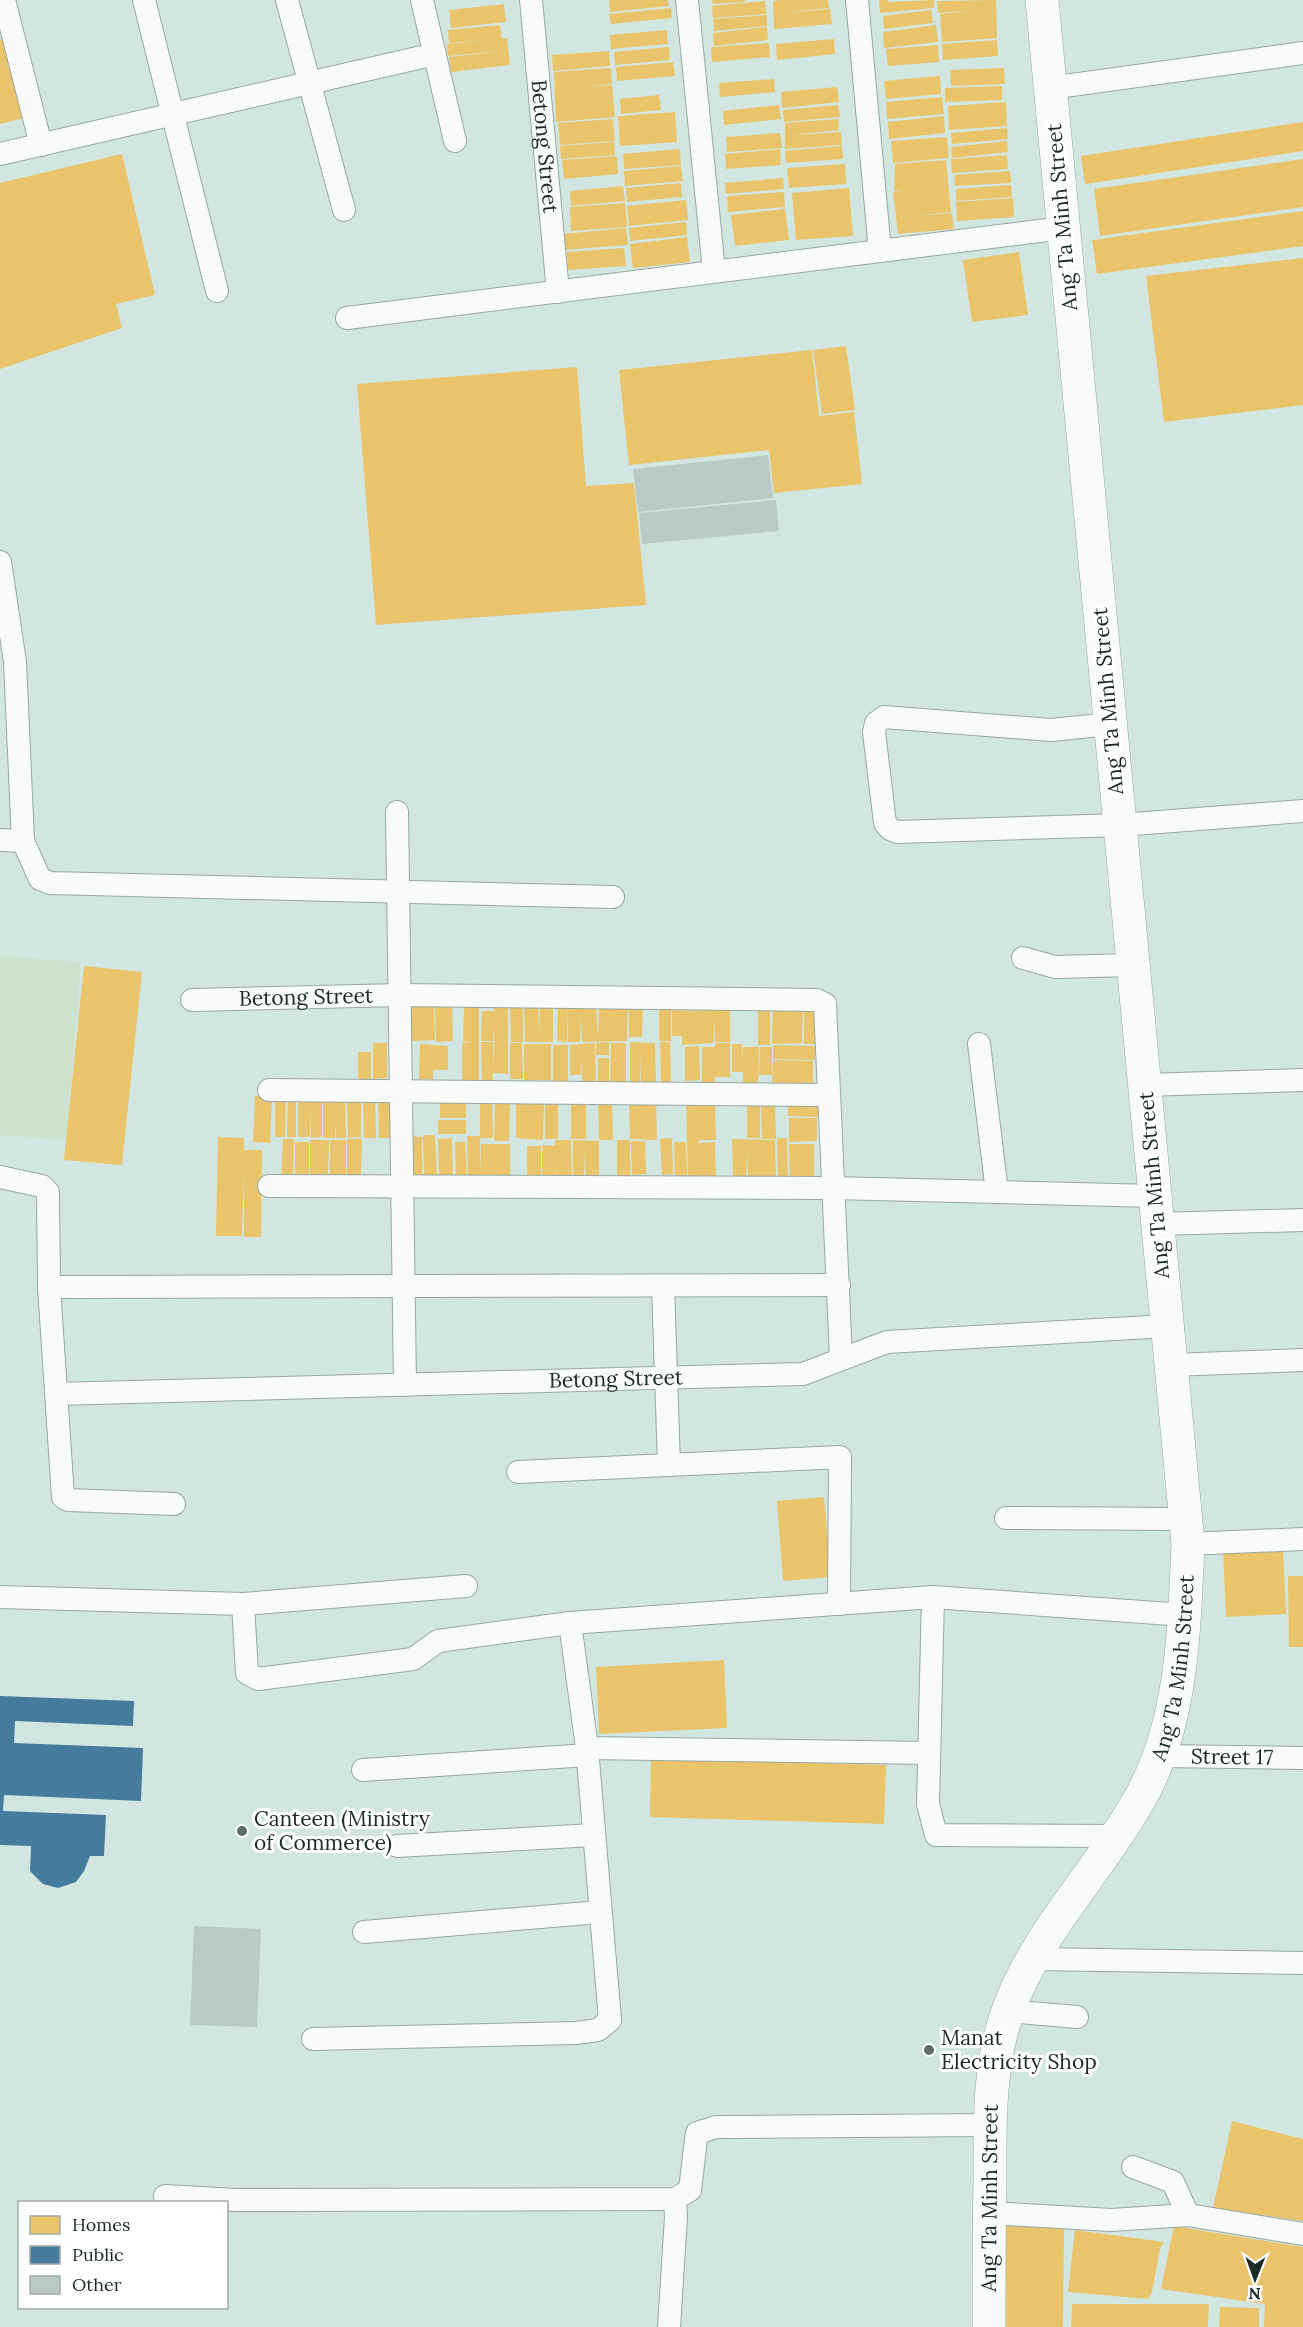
<svg xmlns="http://www.w3.org/2000/svg" width="1303" height="2327" viewBox="0 0 1303 2327" font-family="Lora,serif">
	<style>
		.green { fill: #cde2cd }
		.homes { fill: #e9c46a }
		.public { fill: #457b9d }
		.building { fill: #bbc9c4 }
		.lines { fill: none; stroke-linecap: round; stroke-linejoin: round }
		.street-casing { stroke: #98a7a3; stroke-width: 24 }
		.secondary-casing { stroke: #98a7a3; stroke-width: 34 }
		.street { stroke: #f8fbfa; stroke-width: 22 }
		.secondary { stroke: #f8fbfa; stroke-width: 33 }
		.poi-dot { fill: #5c6c67; stroke: #fff; stroke-width: 2 }
		.labels { text-anchor: middle; stroke-width: 6; stroke-linejoin: round; paint-order: stroke }
		.street-label { font-size: 21px; fill: #1c2a26; stroke: #fff }
		.poi-label { font-size: 21px; fill: #1c2a26; stroke: #fff; text-anchor: start }
	</style>
	<rect width="100%" height="100%" fill="#d2e6e1"/>
	<!-- green -->
	<path class="green" d="M0,956L81,962L67,1140L0,1135Z"/>
	<!-- homes -->
	<path class="homes" d="M609,0H668L669,6L610,12Z
		M712,0H745V2L713,4Z
		M781,0H828L829,8L780,13L830,9L832,24L774,29L773,1Z
		M879,0H888V2L934,0V8L880,13Z
		M996,0L997,38L942,42L940,14L968,11L938,13L937,1Z
		M765,1L766,14L713,18L712,6Z
		M504,4L506,22L451,28L449,10Z
		M671,8L672,18L611,24L609,14Z
		M931,10L933,23L884,29L883,16Z
		M767,15V26L714,31L713,19Z
		M500,25L502,39L507,38L510,65L451,72L449,57L503,51L448,56L447,44L481,41L449,43L448,30Z
		M936,25L938,42L884,48L883,32Z
		M767,27L768,40L714,46L713,33Z
		M667,30L668,44L611,49L610,35Z
		M4,39L24,118L0,124V40Z
		M834,39L835,54L777,60L776,44Z
		M997,40L998,56L943,60L942,44Z
		M769,43L770,57L712,62L711,47Z
		M938,45L939,62L888,66L886,49Z
		M669,47L670,60L615,65L614,52Z
		M609,51L610,66L553,71L552,55Z
		M673,62L675,76L617,81L616,67Z
		M611,68L612,84L585,87L612,85L615,117L556,122L554,72Z
		M1004,68L1005,84L951,86L950,70Z
		M940,76L941,94L886,99L884,81Z
		M774,79L775,92L720,97L719,83Z
		M1002,86V100L945,102V88Z
		M837,87L839,102L782,108L781,92Z
		M659,95L661,110L621,114L620,99Z
		M942,97L944,114L887,119L886,102Z
		M1006,102L1007,126L949,130L948,106Z
		M779,105L781,119L724,125L723,111Z
		M838,105L840,117L784,122L783,110Z
		M675,112L677,142L620,146L618,116Z
		M944,116L945,133L889,139L888,122Z
		M613,119L615,141L560,145L558,123Z
		M838,119L839,130L790,135L841,132L842,145L785,149V123Z
		M1303,122V151L1085,184L1081,156Z
		M1007,128L1008,139L952,144L951,133Z
		M780,133L782,148L727,152L726,137Z
		M947,137L949,158L893,163L891,141Z
		M1007,141L1008,152L952,158L951,147Z
		M614,142L615,155L561,159L560,146Z
		M842,146L843,159L786,163L785,151Z
		M680,149L681,165L624,169L623,154Z
		M780,149L781,165L726,169L725,154Z
		M122,154L155,295L116,304L122,328L0,369V183Z
		M1007,155L1008,169L952,173L951,159Z
		M617,156L618,174L564,179L562,160Z
		M1303,159V207L1100,236L1094,189Z
		M946,160L951,212L916,216L952,213L954,229L898,234L893,192L902,191H894L895,164Z
		M845,164L846,184L789,188L787,168Z
		M681,166L683,181L625,186L624,171Z
		M1010,171L1011,183L955,186L954,175Z
		M783,178L784,189L726,194L725,183Z
		M681,183L682,197L627,202L626,188Z
		M1011,185L1012,197L956,201V189Z
		M623,186L625,201L571,206L570,191Z
		M849,188L853,236L796,240L792,193Z
		M784,192L785,207L728,212L727,196Z
		M1013,198L1014,217L957,221L956,202Z
		M686,200L688,220L629,226L627,206Z
		M625,203L627,227L571,231L570,207Z
		M785,209L789,240L735,246L731,215Z
		M1303,211V246L1097,274L1092,240Z
		M686,222L687,235L630,241L629,228Z
		M626,228L628,245L563,250L562,234Z
		M687,237L690,262L633,268L630,244Z
		M624,248L626,266L568,270L567,252Z
		M1019,252L1028,315L972,322L963,260Z
		M1303,258V405L1164,422L1146,276Z
		M846,346L855,410L822,414L813,350Z
		M812,350L819,416L854,412L862,484L774,493L769,450L629,465L619,370Z
		M577,367L586,486L634,483L646,605L376,625L357,384Z
		M84,966L142,972L122,1165L64,1160Z
		M452,1001L453,1041L436,1042L435,1002Z
		M629,1001H643L642,1037H629Z
		M628,1002L627,1041L582,1042L581,1016L580,1042H568V1005L596,1006L598,1037L599,1004Z
		M524,1003H538L539,1033L540,1003H553V1042H525Z
		M730,1003V1042H715V1020L713,1043L682,1045V1036H672V1010L700,1011V1008Z
		M510,1004H523V1042H511Z
		M558,1004L568,1005L567,1042L557,1041Z
		M773,1004H803L802,1043L772,1044Z
		M411,1006H434L435,1040L412,1041Z
		M464,1006L479,1007V1083H462V1043H472L463,1042Z
		M758,1007H770V1045H758Z
		M804,1007H816V1044H804Z
		M494,1008H508V1074L493,1073V1081H482L481,1042H493L494,1067V1027L493,1041H481L482,1011H494Z
		M659,1010H671V1041H659Z
		M609,1042V1055H596V1043Z
		M630,1042L655,1043L656,1083H641L640,1053V1083H630Z
		M660,1042H670L671,1082H661Z
		M373,1043H387V1078L373,1079Z
		M510,1043H522L523,1079H510Z
		M595,1043L596,1084H582V1060L581,1075H570V1045Z
		M611,1043H626V1084H610Z
		M715,1043H730V1077H715V1083H702V1047H715Z
		M420,1044L448,1046V1070H433V1079H419Z
		M524,1044H551V1080H524Z
		M732,1044H742V1061L743,1047H759L758,1087H743V1072H732Z
		M553,1045H568V1082H553Z
		M773,1045L815,1046V1060L773,1059Z
		M699,1046L700,1080L685,1081V1047Z
		M760,1047H772V1075H759Z
		M358,1052H371V1082H358Z
		M598,1058H609V1083H598Z
		M773,1060L813,1061V1087L772,1086Z
		M298,1092H311L310,1102H322V1137L311,1138V1105L310,1137H298Z
		M275,1094H286L285,1137H275Z
		M288,1094H296V1137H287Z
		M323,1095H345L346,1138H336L335,1123V1138H323Z
		M347,1095H361V1137L348,1138Z
		M363,1095H375L376,1138H364Z
		M255,1096L272,1097L270,1143L253,1142Z
		M378,1096H392L393,1138H379Z
		M656,1098L657,1140L630,1139L629,1101Z
		M440,1099H466V1118H440Z
		M495,1099L510,1100L509,1141H494Z
		M747,1099L760,1100V1138H747Z
		M545,1100H558V1139H545Z
		M788,1100L820,1101V1117L788,1116Z
		M492,1101L493,1138H480V1102Z
		M516,1101H544L543,1140L516,1138Z
		M598,1101H612L613,1140H599Z
		M686,1101H715L716,1140H699V1143L715,1142L716,1178L688,1179Z
		M775,1101L776,1139H762L761,1102Z
		M571,1102H586V1139H571Z
		M789,1118H817V1141L789,1142Z
		M438,1120H466V1134H438Z
		M423,1135H435L437,1175L424,1176Z
		M409,1136L422,1137V1175H409Z
		M467,1136H480V1176L481,1144H510V1179L468,1182Z
		M218,1137L244,1138V1150H262L261,1237H244V1172L242,1236H216Z
		M452,1138L453,1180H439L438,1139Z
		M672,1138L673,1174L662,1175L660,1139Z
		M777,1138H787L788,1179H778Z
		M283,1139H294L293,1181L281,1180Z
		M347,1139H362L361,1176H347Z
		M732,1139L775,1140L776,1178L748,1179L747,1152L746,1179H733Z
		M310,1140H329L328,1179L310,1178Z
		M330,1140H346V1176H330Z
		M555,1140H571L572,1179L556,1180L555,1169V1180H542V1145L555,1146Z
		M573,1140L599,1141V1180H586L585,1152L584,1176H573Z
		M617,1140H630V1177H617Z
		M631,1141H645L646,1174L632,1175Z
		M295,1142H309V1182H295Z
		M455,1142H465L467,1178L456,1179Z
		M674,1142H686L687,1178H675Z
		M789,1144H814V1182L790,1183Z
		M527,1146H541V1180H527Z
		M824,1497L831,1577L783,1581L777,1501Z
		M1283,1547L1286,1614L1226,1617L1223,1550Z
		M1288,1576H1303V1647H1289Z
		M724,1660L727,1728L599,1734L596,1667Z
		M651,1758L886,1765L884,1824L650,1817Z
		M1232,2121L1303,2139V2221L1213,2208Z
		M1005,2226L1064,2228L1063,2327H1006Z
		M1174,2226L1303,2247V2327H1264L1265,2304L1161,2289Z
		M1075,2230L1164,2242L1160,2249L1152,2292L1148,2299L1068,2292Z
		M1072,2304H1209L1208,2327H1071Z
		M1220,2307L1259,2308V2327H1219Z"/>
	<!-- public -->
	<path class="public" d="M0,1696L134,1701L133,1726L15,1721L14,1743L143,1748L141,1801L4,1795L3,1811L106,1815L104,1856H90L84,1871L76,1882L58,1888L43,1884L30,1871L31,1846L0,1845Z"/>
	<!-- building -->
	<path class="building" d="M768,455L773,498L638,512L633,469Z
		M776,500L779,531L642,544L639,513Z
		M194,1926L261,1929L257,2027L190,2025Z"/>
	<g class="lines">
		<defs>
			<g id="street">
				<path d="M4,0L41,145"/>
				<path d="M144,0L217,291"/>
				<path d="M287,0L344,210"/>
				<path d="M422,0L455,141"/>
				<path id="s1" d="M531,0L558,292"/>
				<path d="M687,0L714,271"/>
				<path d="M857,0L880,251"/>
				<path d="M1050,88L1303,53"/>
				<path d="M0,154L435,54"/>
				<path d="M347,318L1063,228"/>
				<path d="M0,562L15,662L23,841"/>
				<path d="M1110,724L1051,730L884,717L876,723L874,732L885,823L890,829L897,832L1120,825L1303,811"/>
				<path d="M397,812L405,1385"/>
				<path d="M0,840L23,841L40,879L50,883L613,897"/>
				<path d="M1023,958L1055,967L1133,965"/>
				<path id="s2" d="M192,1000L400,995L817,1000L825,1004L841,1359"/>
				<path d="M979,1044L997,1192"/>
				<path d="M1145,1085L1303,1080"/>
				<path d="M269,1090L828,1095"/>
				<path d="M0,1177L42,1186L48,1192L49,1287L63,1497L68,1500L174,1504"/>
				<path d="M269,1186L832,1188L1155,1196"/>
				<path d="M1158,1224L1303,1220"/>
				<path d="M663,1286L669,1465"/>
				<path d="M49,1287L839,1285"/>
				<path d="M1171,1365L1303,1360"/>
				<path id="s3" d="M56,1394L803,1374L887,1342L1167,1326"/>
				<path d="M518,1472L840,1457L839,1604"/>
				<path d="M1006,1518L1186,1519"/>
				<path d="M1188,1544L1303,1539"/>
				<path d="M0,1597L243,1604L466,1586"/>
				<path d="M933,1597L928,1804L936,1835L1117,1836"/>
				<path d="M243,1604L247,1673L258,1679L413,1659L438,1641L570,1623L933,1597L1185,1615"/>
				<path d="M587,1748L929,1753"/>
				<path id="s4" d="M1160,1756L1303,1758"/>
				<path d="M363,1770L588,1755"/>
				<path d="M397,1846L594,1835"/>
				<path d="M364,1932L600,1912"/>
				<path d="M1033,1959L1303,1963"/>
				<path d="M1008,2011L1077,2017"/>
				<path d="M313,2039L576,2033L598,2030L610,2020L587,1748L570,1623"/>
				<path d="M1133,2167L1173,2182L1188,2215"/>
				<path d="M165,2196L236,2200L675,2199L690,2190L696,2139L697,2133L716,2127L990,2125"/>
				<path d="M990,2213L1111,2220L1188,2215L1303,2234"/>
				<path d="M669,2327L676,2217L675,2199"/>
			</g>
			<g id="secondary">
				<path id="s5" d="M989,2327C989,2279 989,2230 990,2182C990,2126 988,2065 1008,2011C1035,1935 1099,1871 1139,1800C1183,1724 1184,1629 1188,1544L1042,0"/>
			</g>
		</defs>
		<!-- street casing -->
		<use href="#street" class="street-casing"/>
		<!-- secondary casing -->
		<use href="#secondary" class="secondary-casing"/>
		<!-- street -->
		<use href="#street" class="street"/>
		<!-- secondary -->
		<use href="#secondary" class="secondary"/>
	</g>
	<!-- markers -->
	<g class="poi-dot">
		<circle cx="242" cy="1831" r="6"/>
		<circle cx="929" cy="2050" r="6"/>
	</g>
	<g class="labels">
		<!-- street labels -->
		<g class="street-label">
			<text dy="7" stroke="none"><textPath href="#s1" startOffset="147">Betong Street</textPath></text>
			<text transform="translate(1062 217) rotate(-95)" y="7">Ang Ta Minh Street</text>
			<text transform="translate(1108 701) rotate(-95)" y="7">Ang Ta Minh Street</text>
			<text dy="7" stroke="none"><textPath href="#s2" startOffset="114">Betong Street</textPath></text>
			<text transform="translate(1154 1185) rotate(-95)" y="7">Ang Ta Minh Street</text>
			<text dy="7" stroke="none"><textPath href="#s3" startOffset="560">Betong Street</textPath></text>
			<text dy="7" stroke="none"><textPath href="#s5" startOffset="705">Ang Ta Minh Street</textPath></text>
			<text dy="7" stroke="none"><textPath href="#s4" startOffset="72">Street 17</textPath></text>
			<text dy="7" stroke="none"><textPath href="#s5" startOffset="129">Ang Ta Minh Street</textPath></text>
		</g>
		<!-- poi labels -->
		<g class="poi-label">
			<text x="254" y="1826">Canteen (Ministry<tspan x="254" dy="24">of Commerce)</tspan></text>
			<text x="941" y="2045">Manat<tspan x="941" dy="24">Electricity Shop</tspan></text>
		</g>
	</g>
	<!-- legend -->
	<rect x="18" y="2201" width="210" height="108" fill="#ffffff" stroke="#a4aaa8" stroke-width="1.5"/>
	<rect x="30" y="2216" width="30" height="18" fill="#e9c46a" stroke="#a4aaa8" stroke-width="1.5"/>
	<text x="72" y="2231" font-size="18" fill="#1c2a26">Homes</text>
	<rect x="30" y="2246" width="30" height="18" fill="#457b9d" stroke="#a4aaa8" stroke-width="1.5"/>
	<text x="72" y="2261" font-size="18" fill="#1c2a26">Public</text>
	<rect x="30" y="2276" width="30" height="18" fill="#bbc9c4" stroke="#a4aaa8" stroke-width="1.5"/>
	<text x="72" y="2291" font-size="18" fill="#1c2a26">Other</text>
	<!-- north arrow -->
	<g transform="translate(1255 2279) rotate(181)" stroke="#ffffff" stroke-width="4.5" paint-order="stroke">
	<path d="M0-4.5L10 22L0 15L-10 22Z" fill="#1c2a26"/>
	<text y="-9" font-size="16" font-weight="bold" text-anchor="middle" fill="#1c2a26">N</text>
	</g>
</svg>
